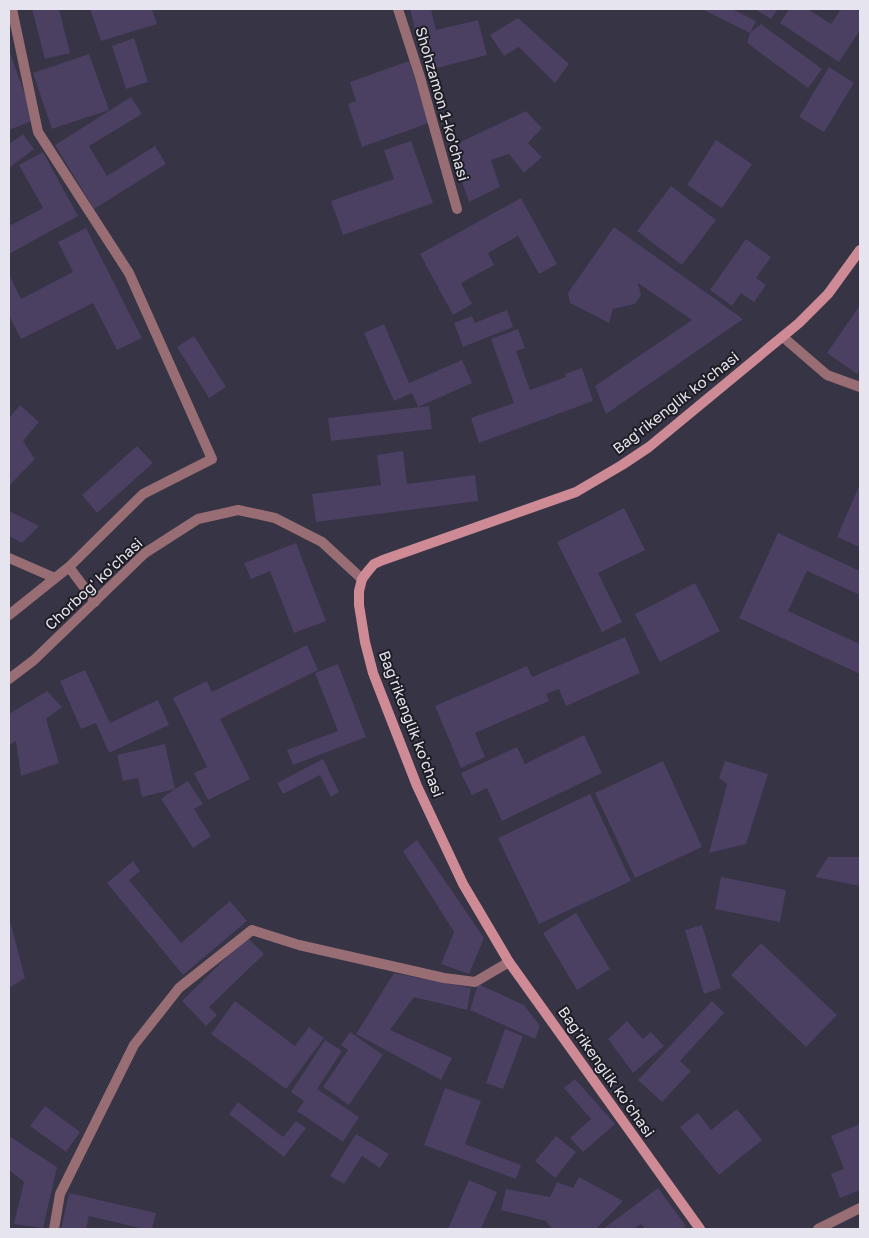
<svg xmlns="http://www.w3.org/2000/svg" width="869" height="1238" viewBox="0 0 869 1238" font-family="'Golos Text',sans-serif">
	<style>
		.building { fill: #4b3f62 }
		.lines { fill: none; stroke-linecap: round; stroke-linejoin: round }
		.service { stroke: #986d74; stroke-width: 10 }
		.minor { stroke: #986d74; stroke-width: 10 }
		.tertiary { stroke: #986d74; stroke-width: 10 }
		.secondary { stroke: #ce8b96; stroke-width: 10 }
		.labels { text-anchor: middle; stroke-width: 4; stroke-linejoin: round; paint-order: stroke }
		.street-label { font-size: 15px; fill: #e6e5ef; stroke: #1e1d24 }
	</style>
	<rect width="100%" height="100%" fill="#363445"/>
	<!-- building -->
	<path class="building" d="M32,9H59L70,53L45,59Z
		M90,9H152L157,24L101,41Z
		M410,9H431L436,30L478,20L487,55L425,71Z
		M702,9H732L756,21L750,33Z
		M755,9H778L771,19Z
		M789,9H808L831,24L841,9H860V30L839,62L780,23Z
		M518,18L569,64L555,83L519,47L504,56L490,35Z
		M761,24L822,69L808,88L747,43L750,33Z
		M134,38L148,82L126,89L112,46Z
		M9,50L34,120L9,130Z
		M89,54L109,110L52,129L33,73Z
		M409,61L429,123L362,147L348,104L356,101L350,82Z
		M829,67L854,83L824,132L799,117Z
		M131,97L142,114L89,146L107,176L155,146L166,164L94,209L55,145Z
		M526,111L542,128L528,143L542,157L524,173L509,154L491,160L500,187L469,202L450,147Z
		M23,134L34,149L9,168V144Z
		M716,140L752,164L722,208L687,185Z
		M411,141L433,203L343,235L331,201L394,179L384,150Z
		M43,152L78,216L9,254V221L11,225L43,208L19,165Z
		M671,186L716,220L682,265L637,231Z
		M521,198L557,264L539,274L518,236L488,253L494,265L461,283L472,304L453,315L420,254Z
		M614,227L743,319L606,414L595,386L692,320L638,283L641,295L635,304L613,309L609,323L570,303L568,293Z
		M86,228L142,338L117,350L93,303L21,339L9,315V274L21,299L73,272L58,242Z
		M746,239L771,257L756,278L766,285L754,302L741,293L732,306L710,290Z
		M860,305V369L857,374L827,353Z
		M507,310L513,327L463,347L454,323L472,316L475,323Z
		M384,324L409,383L462,360L472,383L418,407L412,393L394,401L364,333Z
		M518,329L525,348L516,351L530,390L566,377L565,374L582,368L593,401L479,443L471,418L514,403L491,339Z
		M194,336L226,387L209,398L177,347Z
		M20,405L39,422L23,441L35,459L9,486V418Z
		M429,406L432,429L331,441L328,418Z
		M137,446L153,463L97,513L82,495Z
		M403,451L407,484L475,475L478,501L316,522L312,494L381,485L377,455Z
		M860,484V547L837,537Z
		M624,508L645,550L598,573L622,622L602,632L557,542Z
		M9,511L39,526L22,543L9,536Z
		M778,533L860,571V595L807,571L788,611L860,644V674L739,618Z
		M296,543L326,621L294,633L270,571L251,579L244,563Z
		M695,583L720,631L660,662L635,614Z
		M625,637L640,673L566,706L559,689L546,694L549,701L475,733L485,757L461,768L435,706L527,666L532,677Z
		M307,645L318,670L220,719L250,779L208,800L194,773L207,767L173,698L207,681L212,692Z
		M338,664L366,737L293,765L287,750L338,731L315,673Z
		M85,670L110,723L158,700L169,725L109,753L96,723L81,729L60,681Z
		M47,691L62,707L46,719L59,763L21,776L16,741L9,745V714Z
		M584,735L602,773L502,821L487,788L472,795L461,773L517,747L525,764Z
		M165,744L175,789L188,781L203,804L194,809L211,836L193,848L161,799L175,789L142,797L138,778L123,781L117,755Z
		M323,759L339,792L331,797L320,775L283,794L277,783Z
		M663,761L702,847L635,878L595,793Z
		M725,761L768,774L746,844L709,853L727,784L719,778Z
		M590,794L631,881L539,924L498,838Z
		M417,840L484,938L469,974L441,964L454,932L403,851Z
		M828,857H860V886L815,877Z
		M133,861L140,871L129,880L181,943L230,901L247,921L183,975L107,883Z
		M721,877L786,890L780,922L715,909Z
		M576,913L610,969L577,990L543,933Z
		M9,917L25,978L9,988Z
		M702,925L721,988L704,994L685,930Z
		M247,937L264,954L209,1007L217,1015L206,1026L182,1001Z
		M761,943L837,1015L806,1047L731,975Z
		M394,973L471,988L467,1010L414,997L390,1030L452,1058L441,1080L356,1034Z
		M478,984L524,1005L540,1026L535,1039L470,1010Z
		M235,1001L295,1046L309,1027L324,1038L286,1089L211,1034Z
		M712,1001L724,1013L680,1061L691,1071L662,1102L638,1080Z
		M627,1021L643,1039L651,1032L664,1046L633,1073L608,1039Z
		M505,1029L523,1036L503,1089L486,1083Z
		M350,1032L383,1055L349,1105L323,1087L348,1050L341,1045Z
		M325,1040L342,1051L317,1089L359,1117L343,1142L297,1111L304,1101L291,1092Z
		M575,1079L615,1124L583,1152L570,1138L591,1119L564,1088Z
		M445,1088L481,1101L465,1144L521,1165L516,1179L424,1145Z
		M238,1102L283,1137L296,1121L306,1128L284,1157L229,1114Z
		M45,1106L80,1132L66,1152L30,1126Z
		M737,1109L762,1140L719,1175L680,1127L698,1113L711,1130Z
		M860,1124V1190L840,1198L831,1174L844,1169L831,1136Z
		M356,1134L389,1154L380,1168L362,1156L344,1184L330,1176Z
		M9,1136L57,1167L43,1228L14,1224L24,1182L9,1170Z
		M556,1136L576,1152L555,1178L535,1161Z
		M579,1177L623,1201L596,1229H552L546,1221L501,1210L506,1189L550,1197L557,1182L573,1188Z
		M469,1180L497,1192L481,1229H448Z
		M658,1188L686,1226L682,1229H645L641,1224L634,1229H603Z
		M69,1193L156,1213L152,1229H144L89,1216L86,1229H61Z"/>
	<g class="lines">
		<!-- service -->
		<path class="service" d="M783,337L827,375L860,387
			M9,558L55,578
			M54,1229L60,1194L134,1045L179,988L252,930L299,945L444,978L475,982L509,962"/>
		<!-- minor -->
		<path class="minor" d="M12,9L38,132L129,273L212,459L143,494L69,567L95,602
			M398,9L420,77L457,209
			M9,615L69,567
			M818,1229L860,1208"/>
		<!-- tertiary -->
		<path class="tertiary" d="M9,679L34,660L145,553L198,519L238,510L275,518L322,542L362,579"/>
		<!-- secondary -->
		<path class="secondary" d="M700,1229L509,962L463,884L417,786L373,673L365,642L359,605V591L362,579L368,571L374,564L383,560L576,492L622,465L649,447L799,323L828,294L860,250"/>
	</g>
	<g class="labels">
		<!-- street labels -->
		<g class="street-label">
			<text transform="translate(442 104) rotate(74)" y="5">Shohzamon 1-ko'chasi</text>
			<text transform="translate(676 403) rotate(-38)" y="5">Bag'rikenglik ko'chasi</text>
			<text transform="translate(94 584) rotate(-43)" y="5">Chorbog' ko'chasi</text>
			<text transform="translate(411 724) rotate(69)" y="5">Bag'rikenglik ko'chasi</text>
			<text transform="translate(606 1072) rotate(55)" y="5">Bag'rikenglik ko'chasi</text>
		</g>
	</g>
	<!-- border -->
	<rect width="869" height="1238" fill="none" stroke="#e6e5ef" stroke-width="20"/>
</svg>
